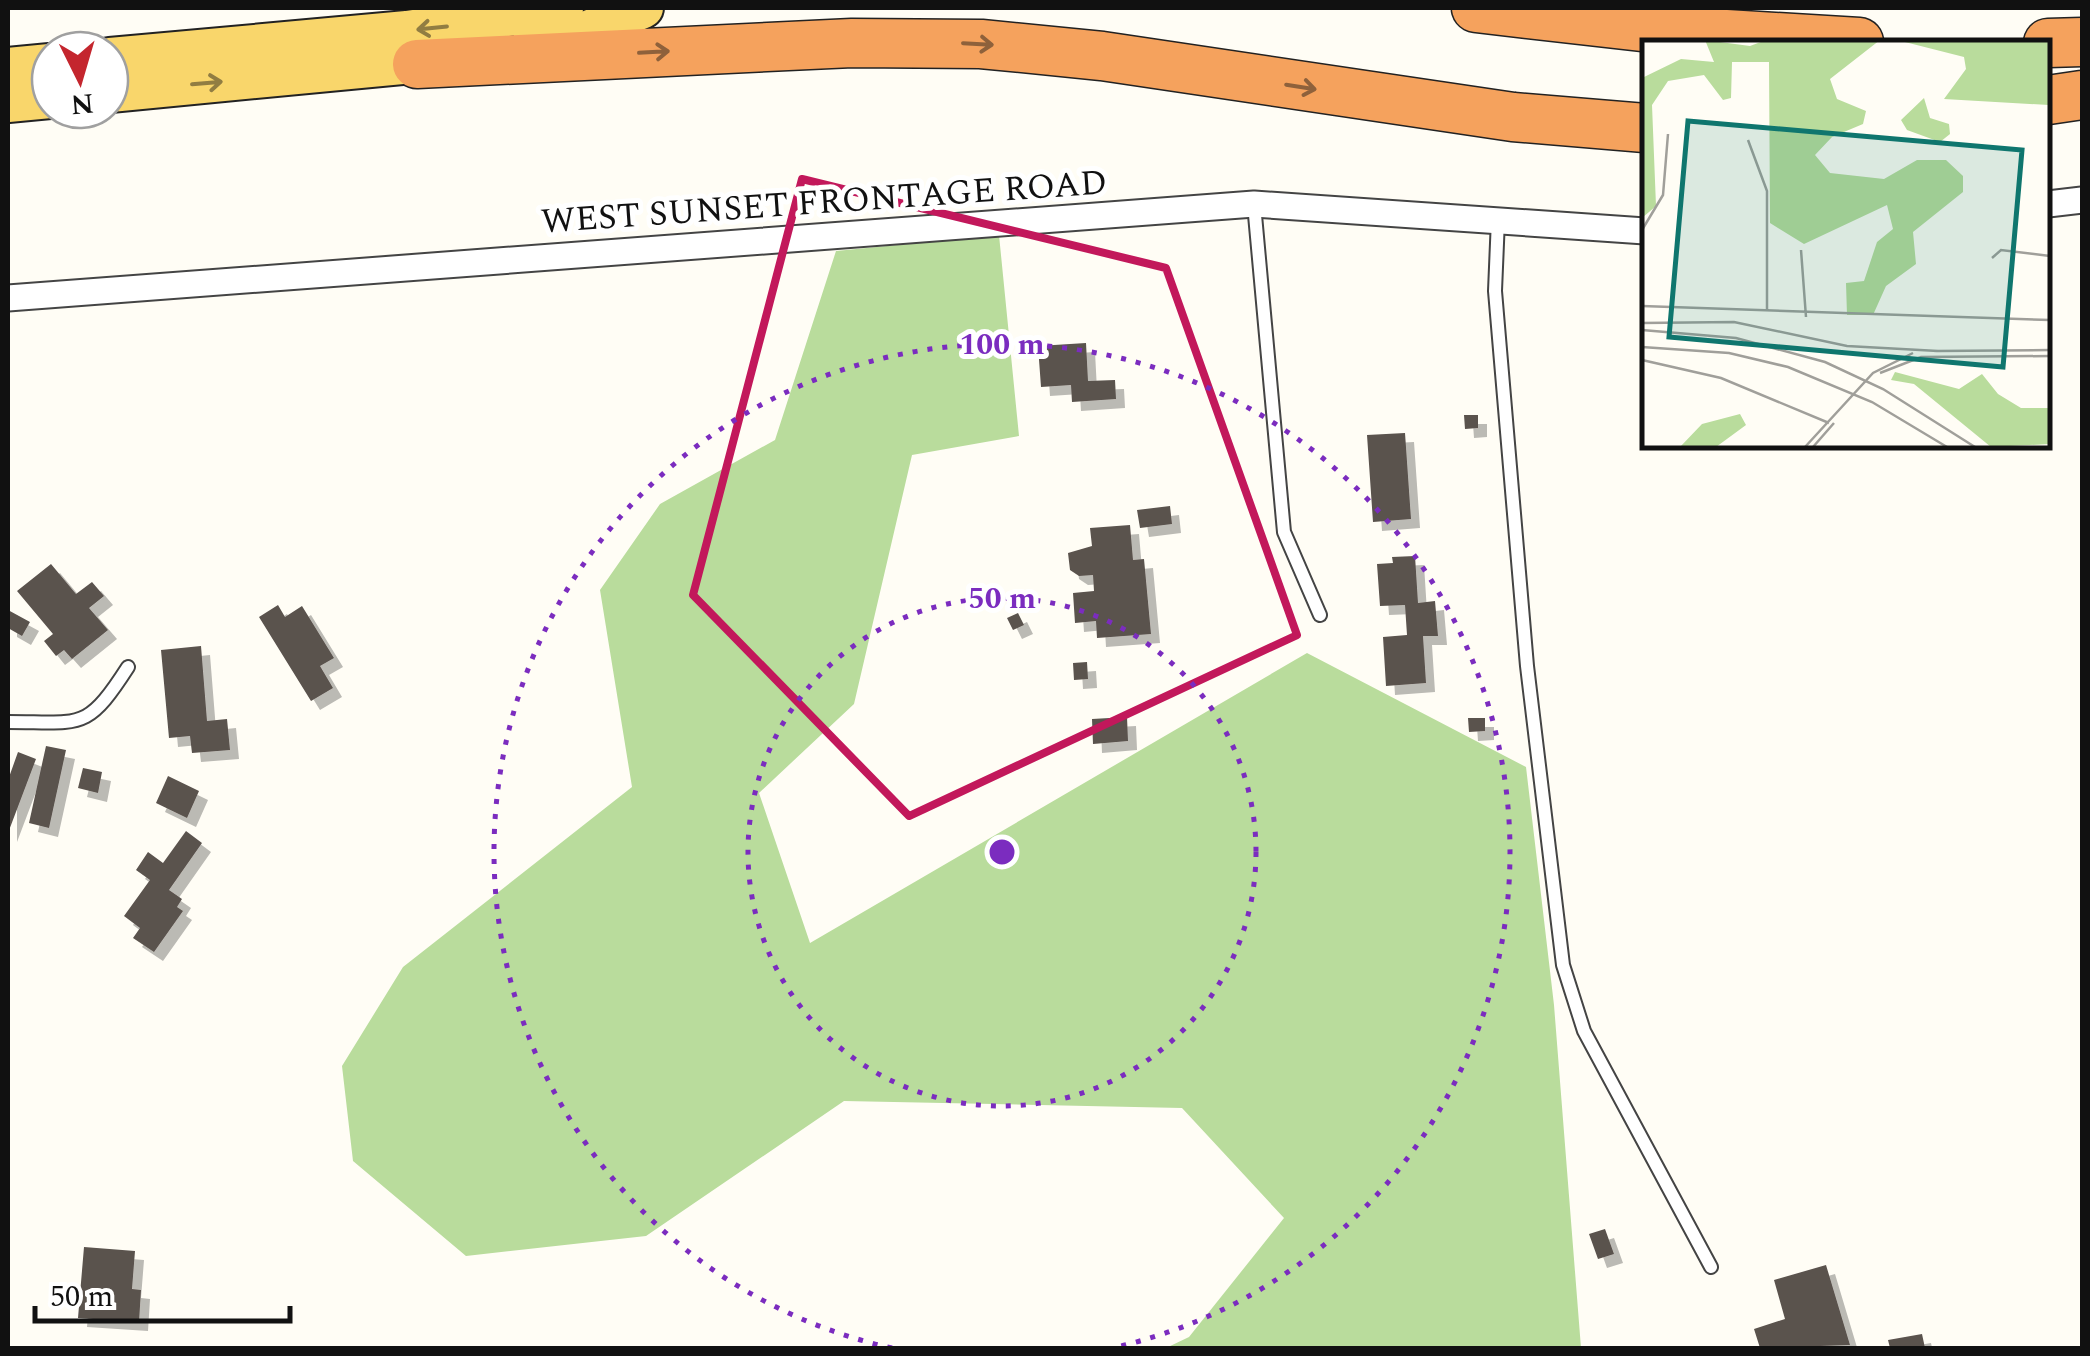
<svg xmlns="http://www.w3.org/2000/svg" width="2090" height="1356" viewBox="0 0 2090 1356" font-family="Spectral,serif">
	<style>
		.forest { fill: #b9dc9c }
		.building { fill: #5a524d; filter: url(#shadow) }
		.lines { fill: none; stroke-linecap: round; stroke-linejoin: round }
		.service-casing { stroke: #444; stroke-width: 16 }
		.minor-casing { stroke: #444; stroke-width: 29 }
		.primary-casing { stroke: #222; stroke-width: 44 }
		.motorway-casing { stroke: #222; stroke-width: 51 }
		.service { stroke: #fff; stroke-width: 12 }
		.minor { stroke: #fff; stroke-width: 25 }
		.primary { stroke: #f9d66b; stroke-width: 40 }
		.motorway { stroke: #f5a25d; stroke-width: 48 }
		.oneway { stroke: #917d42 }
		.oneway2 { stroke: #8e613b }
		.marked { fill: none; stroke: #c2185b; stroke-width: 8; stroke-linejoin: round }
		.ring { fill: none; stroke: #7b2cbf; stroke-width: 5; stroke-dasharray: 5 10 }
		.labels { text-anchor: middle; stroke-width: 10; stroke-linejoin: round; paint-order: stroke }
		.street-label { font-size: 35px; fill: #111; stroke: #fff }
		.inset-road { fill: none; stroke: #a09f9a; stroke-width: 2.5 }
		.view { fill: #0f766e; fill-opacity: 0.15; stroke: #0f766e; stroke-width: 5 }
		.inset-edge { fill: none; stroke: #111; stroke-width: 5 }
		.centre { fill: #7b2cbf; stroke: #fff; stroke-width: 5 }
		.ring-label { font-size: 30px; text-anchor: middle; font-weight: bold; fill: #7b2cbf; stroke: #fff; stroke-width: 10; stroke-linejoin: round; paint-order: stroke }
	</style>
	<defs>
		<filter id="shadow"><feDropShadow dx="9" dy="9" stdDeviation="0" flood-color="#0004"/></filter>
	</defs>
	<rect width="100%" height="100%" fill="#fffdf5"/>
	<!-- forest -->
	<path class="forest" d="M999,235L1019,436L912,455L854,704L759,793L810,943L1307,653L1526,767L1554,1005L1581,1348H1166L1189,1337L1284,1218L1182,1108L844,1101L646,1236L466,1256L353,1161L342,1066L403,967L632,787L600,590L660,504L775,440L836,251Z"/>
	<!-- building -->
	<path class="building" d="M1086,343L1088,381L1115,380L1116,399L1072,402L1071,385L1041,387L1038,346Z
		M1464,415H1478V428L1465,429Z
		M1405,433L1411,519L1373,522L1367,435Z
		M1170,506L1172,524L1140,528L1137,510Z
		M1130,525L1133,560L1144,559L1151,634L1097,638L1096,621L1075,623L1073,593L1094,591L1093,575L1079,576L1070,570L1068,553L1092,546L1090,528Z
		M1415,556L1418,603L1435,601L1438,636H1423L1426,683L1386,686L1383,637L1407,635L1405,605L1380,606L1377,564L1393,563L1392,557Z
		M51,564L76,594L92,582L104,596L89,608L108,630L72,659L64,650L56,656L44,641L53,634L17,591Z
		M278,605L285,617L302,606L334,658L320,666L333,688L311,701L259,617Z
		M8,610L30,622L22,636L8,628Z
		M1018,613L1024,625L1013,630L1007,618Z
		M201,646L207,721L227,719L230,750L192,753L190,736L169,738L161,650Z
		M1087,662L1088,679L1074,680L1073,663Z
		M1127,717L1128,741L1093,744L1092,719Z
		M1468,718H1485V731L1469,732Z
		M46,746L66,750L49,828L29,823Z
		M18,752L36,759L8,833V780Z
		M83,768L102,772L98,793L78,788Z
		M168,776L199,791L187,818L156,803Z
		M186,831L202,843L169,890L182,899L177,907L183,911L154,952L133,938L140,928L124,916L150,880L136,870L148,852L163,863Z
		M1605,1229L1614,1254L1598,1259L1589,1234Z
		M84,1247L135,1251L132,1289L141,1290L139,1322L78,1318Z
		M1826,1265L1850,1345L1760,1348L1754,1329L1785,1319L1774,1280Z
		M1922,1334L1925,1348H1890L1888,1340Z"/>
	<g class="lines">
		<defs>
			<path id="service" d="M1254,204L1284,532L1320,615
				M1498,219L1495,291L1527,666L1563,965L1584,1031L1711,1267
				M8,722C82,722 86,732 128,667"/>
			<path id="minor" d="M2048,204L2082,200
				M8,298L1254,204L1645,231"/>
			<path id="primary" d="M531,46L583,33L643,8
				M110,58L407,31L563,8
				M8,68L50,64
				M110,92L444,60
				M8,102L50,98"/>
			<path id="motorway" d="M1476,8L1677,31L1859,42
				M2048,43L2082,42
				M417,64L852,43L981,44L1102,56L1513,117L1645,128
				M2048,100L2082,95"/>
		</defs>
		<!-- service casing -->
		<use href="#service" class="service-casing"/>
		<!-- minor casing -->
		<use href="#minor" class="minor-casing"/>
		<!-- primary casing -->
		<use href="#primary" class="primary-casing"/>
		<!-- motorway casing -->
		<use href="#motorway" class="motorway-casing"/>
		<!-- service -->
		<use href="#service" class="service"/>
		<!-- minor -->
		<use href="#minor" class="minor"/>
		<!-- primary -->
		<use href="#primary" class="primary"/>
		<!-- motorway -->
		<use href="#motorway" class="motorway"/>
	</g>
	<!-- one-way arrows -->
	<defs><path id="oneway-shaft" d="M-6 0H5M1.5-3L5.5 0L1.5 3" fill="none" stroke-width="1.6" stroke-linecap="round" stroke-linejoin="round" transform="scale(2.5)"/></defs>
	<g class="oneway">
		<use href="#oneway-shaft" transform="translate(432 28) rotate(174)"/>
		<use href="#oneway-shaft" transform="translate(207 83) rotate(-5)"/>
	</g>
	<g class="oneway2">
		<use href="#oneway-shaft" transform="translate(978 44) rotate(3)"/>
		<use href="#oneway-shaft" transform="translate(654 52) rotate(-3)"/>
		<use href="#oneway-shaft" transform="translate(1301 87) rotate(9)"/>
	</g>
	<!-- marked area -->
	<path class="marked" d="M802,179L1166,268L1297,635L909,816L693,595Z"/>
	<!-- distance rings -->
	<g class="ring">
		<circle cx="1002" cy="852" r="254"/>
		<path d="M892 1348A508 508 0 1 1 1112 1348"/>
	</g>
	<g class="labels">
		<!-- street labels -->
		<g class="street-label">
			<text transform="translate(824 201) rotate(-4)" y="12">WEST SUNSET FRONTAGE ROAD</text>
		</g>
	</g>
	<!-- overview -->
	<g transform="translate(1642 40)">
		<rect width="408" height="408" fill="#fffdf5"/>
		<path d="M63,0L108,6L124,0H238L188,39L195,59L224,71L221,84L190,97L173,115L188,133L242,139L275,120H304L321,136V152L271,192L274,224L244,246L231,275H205L204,243L222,241L235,202L251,189L245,165L162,204L128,183L127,22H90L89,58L81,60L62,35L26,41L10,65L14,166L0,178V38L39,19L72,22ZM255,0H407V65L302,59L324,29L322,17ZM282,58L288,78L307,84L308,94L298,102L265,90L259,80ZM253,332L317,349L340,334L356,354L379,368H407V404L349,407L272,344L249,340ZM98,374L104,385L74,407H38L60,384Z" fill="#b9dc9c"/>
		<path class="inset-road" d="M106,100L125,151V271M0,190L21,155L26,94M159,210L164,277M350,218L359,210L408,216M0,266L408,280M0,283L92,282L205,306L296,311M0,290L94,298L183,322L241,349L333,407M0,307L87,313L146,327L230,362L305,407M294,311L408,310M0,320L79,338L187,383M238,333L279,317L408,316M163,407L231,333L271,313M171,407L192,383"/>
		<path class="view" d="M46,81L380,110L361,327L27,297Z"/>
		<rect width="408" height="408" class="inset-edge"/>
	</g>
	<circle cx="1002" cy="852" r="15" class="centre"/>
	<g class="ring-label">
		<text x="1002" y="354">100 m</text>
		<text x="1002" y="608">50 m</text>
	</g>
	<!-- border -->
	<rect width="2090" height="1356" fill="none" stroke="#111111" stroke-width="20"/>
	<!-- north arrow -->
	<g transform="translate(80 80) rotate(175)"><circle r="48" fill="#ffffff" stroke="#a0a0a0" stroke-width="2.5"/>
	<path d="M0-8L18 38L0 25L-18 38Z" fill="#c4262e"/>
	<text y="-15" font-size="28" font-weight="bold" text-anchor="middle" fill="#111111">N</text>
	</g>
	<!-- scale -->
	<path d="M35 1306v15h255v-15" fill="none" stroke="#111111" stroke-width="5"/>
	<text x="50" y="1306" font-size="30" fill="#111111" stroke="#ffffff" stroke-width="8" paint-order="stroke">50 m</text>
</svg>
